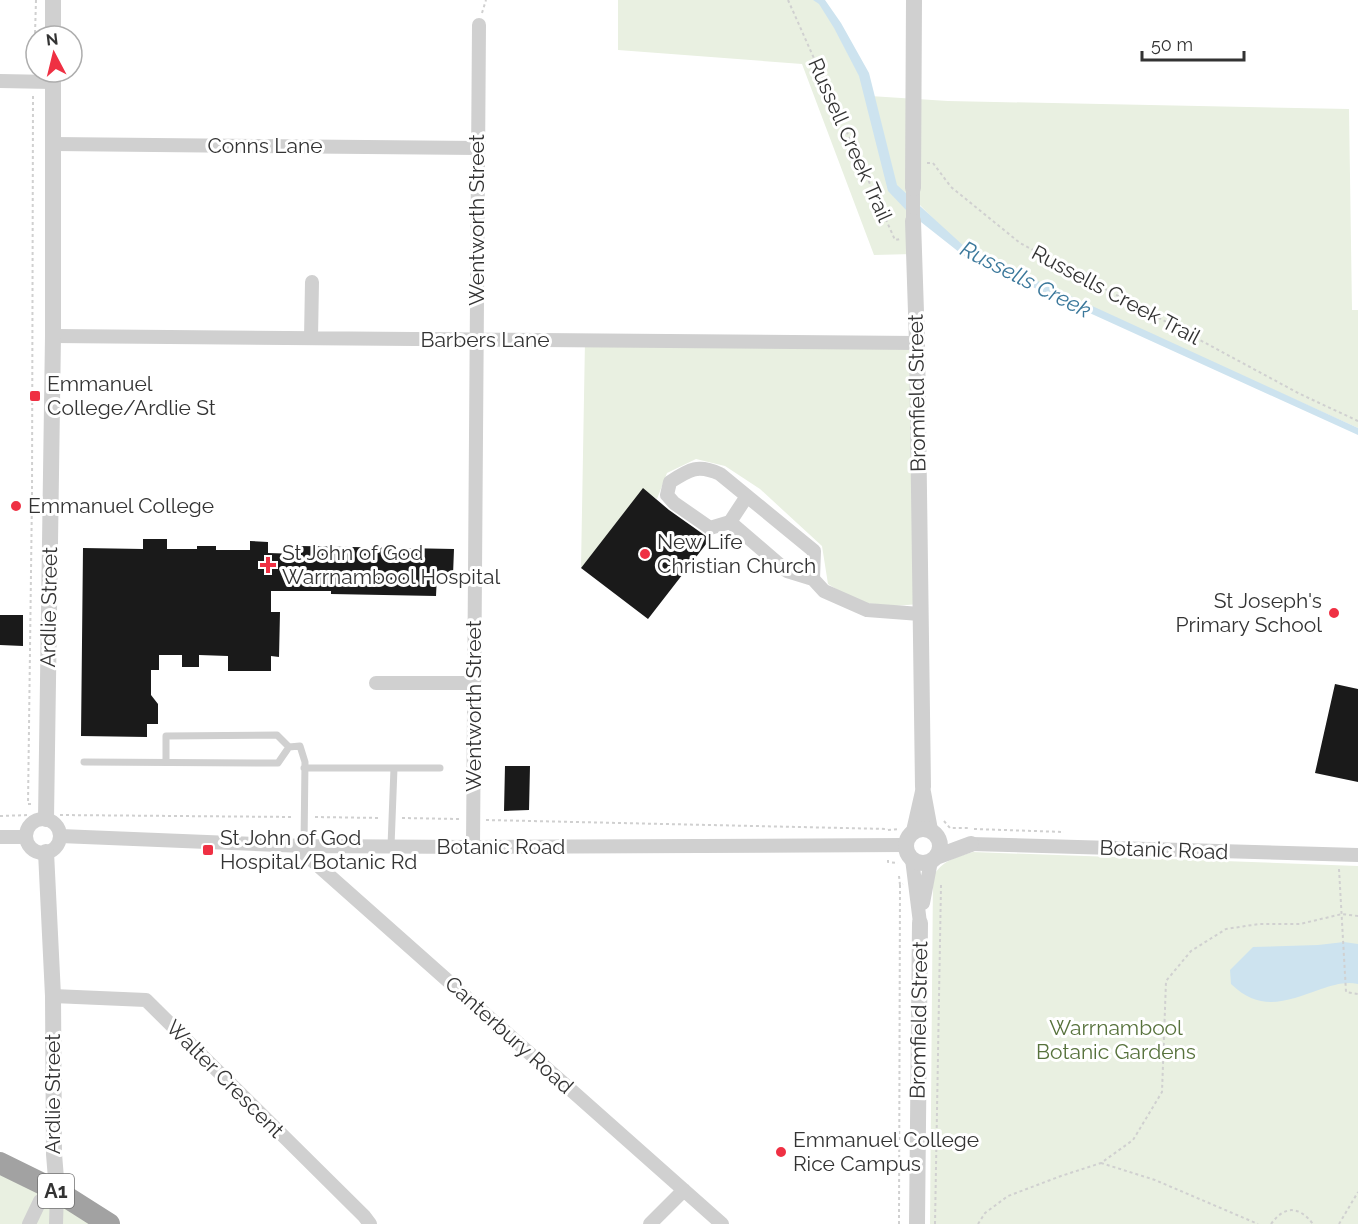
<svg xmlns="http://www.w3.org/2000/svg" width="1358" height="1224" viewBox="0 0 1358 1224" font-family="Raleway,sans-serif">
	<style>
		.green { fill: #e9f0e1 }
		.water { fill: #cde3ef }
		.building { fill: #1a1a1a }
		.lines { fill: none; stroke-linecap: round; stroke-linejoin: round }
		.path { stroke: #d0d0d0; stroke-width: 2; stroke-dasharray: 3 3; stroke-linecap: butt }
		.service { stroke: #d0d0d0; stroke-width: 7 }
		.minor { stroke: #d0d0d0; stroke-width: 14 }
		.tertiary { stroke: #d0d0d0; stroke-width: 16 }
		.trunk { stroke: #a2a2a2; stroke-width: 22 }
		.poi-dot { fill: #ef3043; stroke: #fff; stroke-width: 2 }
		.labels { text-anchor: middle; stroke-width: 6; stroke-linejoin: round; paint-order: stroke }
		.shield { fill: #fff; stroke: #707070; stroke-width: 1.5 }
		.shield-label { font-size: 20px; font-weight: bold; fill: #333 }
		.street-label { font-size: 21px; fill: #333; stroke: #fff }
		.poi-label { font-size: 21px; fill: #333; stroke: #fff; text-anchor: start }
		.park-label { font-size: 21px; fill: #57723c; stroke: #fff }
		.water-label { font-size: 22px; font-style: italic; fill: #3b789b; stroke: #fff }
	</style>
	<rect width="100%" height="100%" fill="#fff"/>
	<!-- green -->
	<path class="green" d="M618,0H820L870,96L948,101L1349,109L1352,310H1358V428L964,250L914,199L913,254L874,255L802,64L618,50Z
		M585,340L917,343L920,604L894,606L857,602L828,584L822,546L760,489L725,466L696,459L667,473L657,499L643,489L581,568Z
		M973,852L1358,866V1224H930L933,877C942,860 955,858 973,852Z
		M0,1162L109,1224H0Z"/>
	<!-- water -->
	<path class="water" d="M813,0H825L841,23L869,73L897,185L966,248L1358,428V435L964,256L907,211L888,191L859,76L834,28L819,4Z
		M1344,942L1358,944V984C1346,981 1333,985 1321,989C1287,1001 1261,1013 1231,984L1230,970L1253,947L1318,945Z"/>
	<!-- building -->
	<path class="building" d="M643,488L669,510L710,539L648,619L581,568Z
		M143,539H167V549H197V546H216V550H250V541L268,542V553L300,554L301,546L454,549L453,575H437L436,596L331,594V591H271V612H280L279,657L271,656V671H228V656L199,655V667H182V655H159V670H151V695L158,704V724H147V737L81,736L83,548L143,549Z
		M0,615H23V646L0,645Z
		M1335,684L1358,689V782L1315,773Z
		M505,766H530L529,810L504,811Z"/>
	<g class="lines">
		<!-- path -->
		<path class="path" d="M788,0L895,240L900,239
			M482,13L486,0
			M34,69L36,0
			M927,163H933L951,187L1020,243L1300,394L1358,421
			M31,804H28L32,496L33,96
			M60,815L294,817
			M0,816L30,815
			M315,817L381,818
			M402,818L459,819
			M486,820L888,829
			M944,821L950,828H968
			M974,829L1064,832
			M888,830L900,829
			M888,860V862L898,863
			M1339,869L1346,992L1358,994
			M899,876L900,885L903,884
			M1101,1163L1155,1180L1258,1224
			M899,1224L900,885
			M935,1224L941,885
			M978,1224L985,1213L1008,1196L1061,1176L1101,1163L1133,1140L1162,1092L1166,981L1191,951L1226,929L1259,924H1300L1342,914L1358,916
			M1271,1224C1285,1205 1299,1206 1313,1224
			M1339,1224L1358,1192"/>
		<!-- service -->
		<path class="service" d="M84,762L278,763L289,747
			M166,762V736L277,735L289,747L300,746L305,762L304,846
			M304,768H440
			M391,846L394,768"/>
		<!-- minor -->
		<path class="minor" d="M0,81L52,82
			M53,144L478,148
			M913,221V188
			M53,336L917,343
			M311,338L312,282
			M730,522L747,496
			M813,579L814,551L720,474C698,464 690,469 670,482L667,495L674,503L710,528L730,522L787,571L813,579L824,591L867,610L920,614
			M376,683H474
			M924,792L931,830
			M26 836a17 17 0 1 1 34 0a17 17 0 1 1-34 0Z
			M913,831L923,787
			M60,836L304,846L473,847L905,845
			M0,837H26
			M971,844L1358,855
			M296,846L722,1224
			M473,847L479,25
			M912,859L920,923
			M923,903L931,861
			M53,996L146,1000L364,1216L370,1224
			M29,1224L40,1201L57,1191L56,1224
			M650,1224L684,1190"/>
		<!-- tertiary -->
		<path class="tertiary" d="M53,36V0
			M913,188L914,0
			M913,221L917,343L923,787
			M46,819L53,336V72
			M906 846a17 17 0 1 1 34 0a17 17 0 1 1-34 0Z
			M46,852L53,996L54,1154L57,1191
			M936,857L971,844
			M917,1224L920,923"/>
		<!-- trunk -->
		<path class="trunk" d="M0,1163L57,1191L109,1224"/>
	</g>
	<!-- markers -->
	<g class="poi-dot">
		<rect x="29" y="390" width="12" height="12" rx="3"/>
		<circle cx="16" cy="506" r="6"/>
		<circle cx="645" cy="554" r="6"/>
		<path d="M265 556h6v6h6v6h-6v6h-6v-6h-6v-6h6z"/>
		<circle cx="1334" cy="613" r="6"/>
		<rect x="202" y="844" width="12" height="12" rx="3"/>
		<circle cx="781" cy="1152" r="6"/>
	</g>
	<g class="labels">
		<!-- shield labels -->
		<rect class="shield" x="38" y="1174" width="36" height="34" rx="4.5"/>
		<g class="shield-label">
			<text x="56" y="1198">A1</text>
		</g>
		<!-- street labels -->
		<g class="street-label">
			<text transform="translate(850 140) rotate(66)" y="7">Russell Creek Trail</text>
			<text x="265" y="153">Conns Lane</text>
			<text transform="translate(477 220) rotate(-90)" y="7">Wentworth Street</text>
			<text transform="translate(1116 295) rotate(28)" y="7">Russells Creek Trail</text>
			<text x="485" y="347">Barbers Lane</text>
			<text transform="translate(917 393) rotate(-91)" y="7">Bromfield Street</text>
			<text transform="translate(49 607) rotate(-89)" y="7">Ardlie Street</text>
			<text transform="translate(474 706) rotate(-90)" y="7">Wentworth Street</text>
			<text x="501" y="854">Botanic Road</text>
			<text transform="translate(1164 850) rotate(2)" y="7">Botanic Road</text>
			<text transform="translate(919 1020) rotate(-89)" y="7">Bromfield Street</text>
			<text transform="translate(509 1035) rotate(42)" y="7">Canterbury Road</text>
			<text transform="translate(225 1079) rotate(45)" y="7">Walter Crescent</text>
			<text transform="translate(53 1094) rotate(-90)" y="7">Ardlie Street</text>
		</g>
		<!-- poi labels -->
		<g class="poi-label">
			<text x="47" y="391">Emmanuel<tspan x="47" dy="24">College/Ardlie St</tspan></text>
			<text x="28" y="513">Emmanuel College</text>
			<text x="657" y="549">New Life<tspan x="657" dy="24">Christian Church</tspan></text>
			<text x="282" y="560">St John of God<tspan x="282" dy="24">Warrnambool Hospital</tspan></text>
			<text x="1322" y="608" text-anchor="end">St Joseph's<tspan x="1322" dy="24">Primary School</tspan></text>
			<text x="220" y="845">St John of God<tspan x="220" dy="24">Hospital/Botanic Rd</tspan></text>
			<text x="793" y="1147">Emmanuel College<tspan x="793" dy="24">Rice Campus</tspan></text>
		</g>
		<!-- park labels -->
		<g class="park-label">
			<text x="1116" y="1035">Warrnambool<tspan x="1116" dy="24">Botanic Gardens</tspan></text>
		</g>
		<!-- water labels -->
		<g class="water-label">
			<text transform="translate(1026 279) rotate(27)" y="8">Russells Creek</text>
		</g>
	</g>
	<!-- north arrow -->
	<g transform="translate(54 54) rotate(353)"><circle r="28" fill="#ffffff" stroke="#adadad" stroke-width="1.5"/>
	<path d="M0-4.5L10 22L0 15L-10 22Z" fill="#ef3043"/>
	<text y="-9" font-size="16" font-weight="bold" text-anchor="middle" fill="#333333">N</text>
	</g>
	<!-- scale -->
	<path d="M1142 51v9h102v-9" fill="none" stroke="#333333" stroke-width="3"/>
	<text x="1151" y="51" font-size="18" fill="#333333" stroke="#ffffff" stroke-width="4.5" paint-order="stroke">50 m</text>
</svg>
